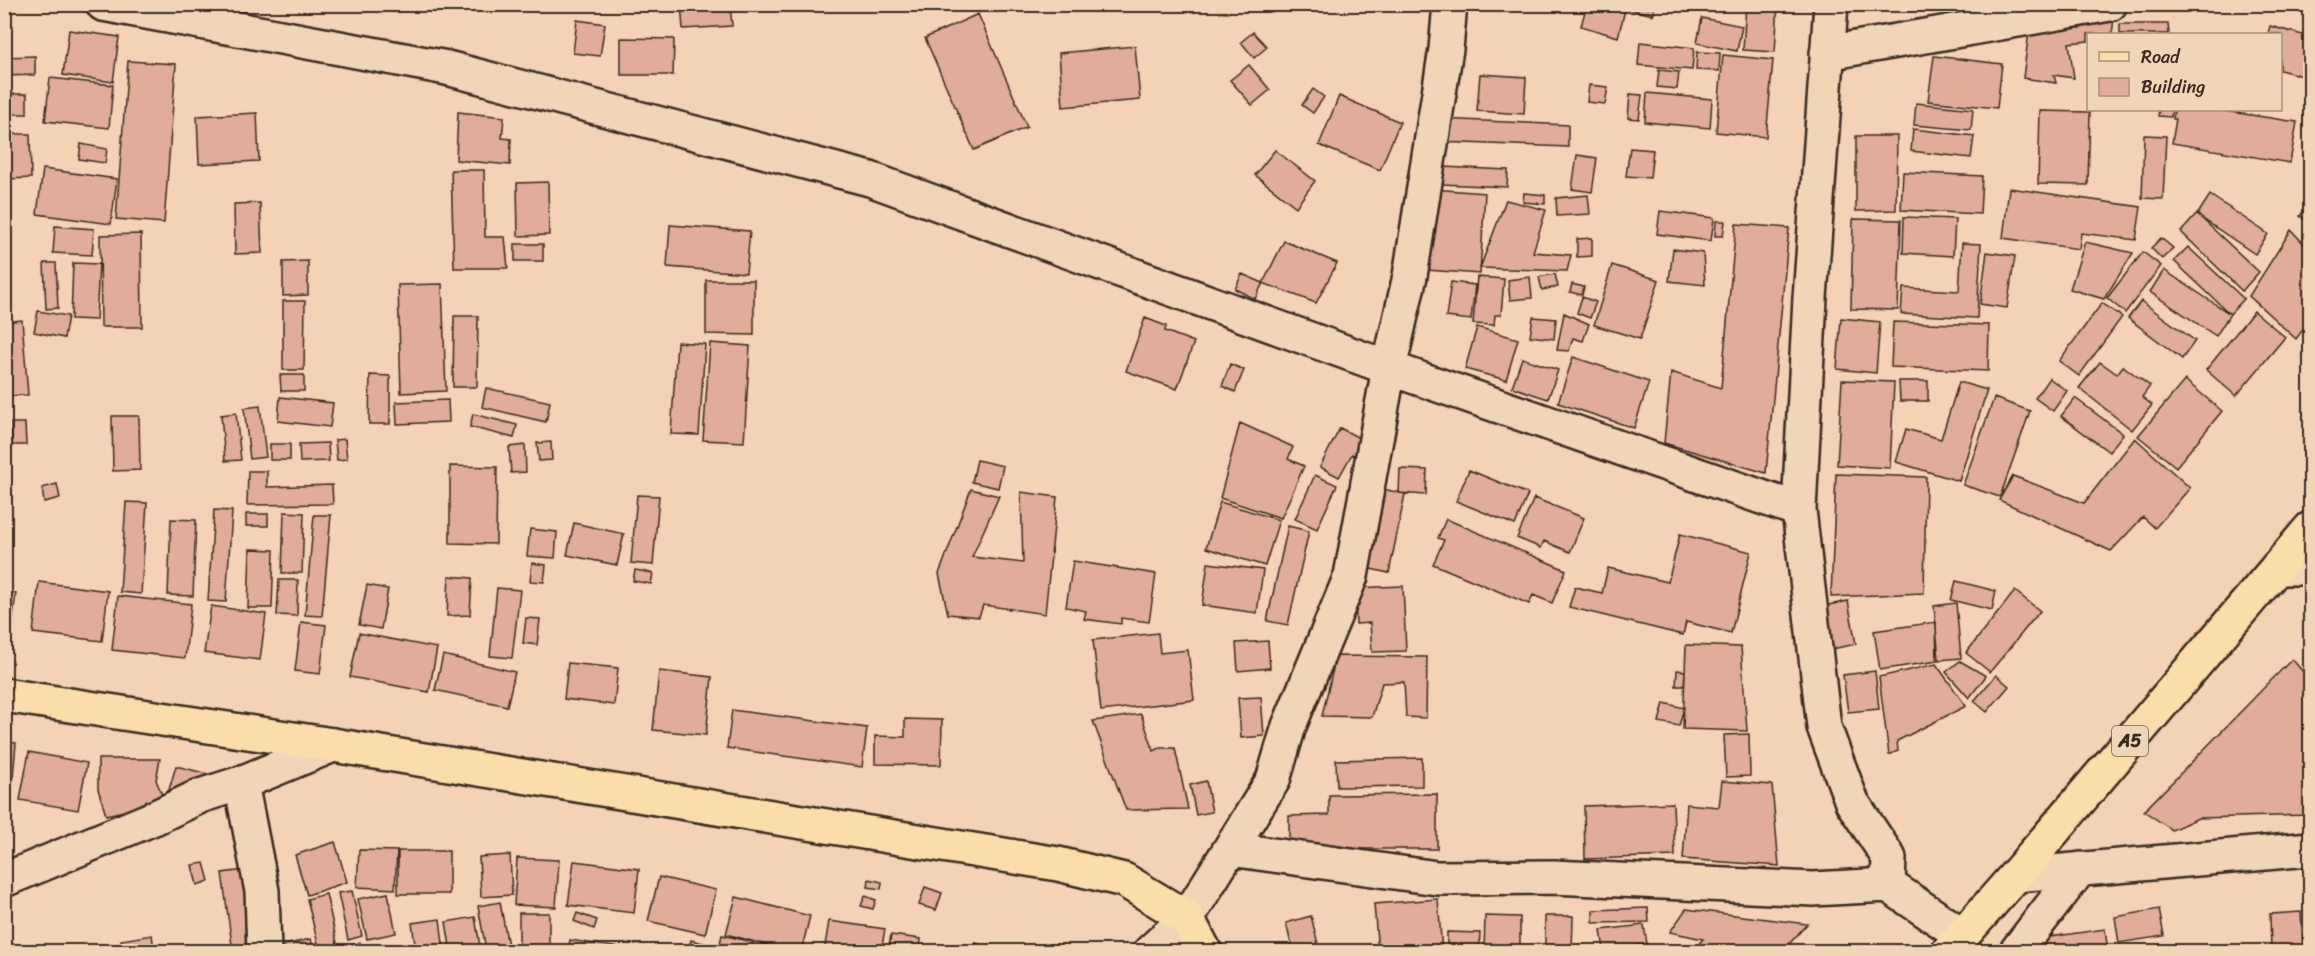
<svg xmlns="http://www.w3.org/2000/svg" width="2315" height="956" viewBox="0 0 2315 956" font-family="Sriracha,sans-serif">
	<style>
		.building { fill: #dfad99; stroke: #3b2a1e; stroke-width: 1.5 }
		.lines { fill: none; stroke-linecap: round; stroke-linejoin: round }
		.minor-casing { stroke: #3b2a1e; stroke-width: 38 }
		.major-casing { stroke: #3b2a1e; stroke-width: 38 }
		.minor { stroke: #f0d5b7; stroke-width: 33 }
		.major { stroke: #fbddab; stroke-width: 33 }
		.labels { text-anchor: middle; stroke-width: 5; stroke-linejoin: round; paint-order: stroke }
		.shield { fill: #f0d5b7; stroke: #715d4c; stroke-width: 1.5 }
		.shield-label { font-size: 18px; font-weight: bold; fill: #3b2a1e }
	</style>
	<rect width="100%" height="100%" fill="#f3d2b6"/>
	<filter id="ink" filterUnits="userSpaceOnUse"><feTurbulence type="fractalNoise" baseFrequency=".0167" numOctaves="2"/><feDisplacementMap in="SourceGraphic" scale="12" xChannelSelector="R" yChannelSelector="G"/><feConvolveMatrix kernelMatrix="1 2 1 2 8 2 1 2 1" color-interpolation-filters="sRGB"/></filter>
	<g filter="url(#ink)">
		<!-- building -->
		<path class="building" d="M681,4H730L732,26L683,29Z
			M1587,4H1605L1625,10L1618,37L1581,26Z
			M1630,4H1655L1653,15L1629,9Z
			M1746,4H1778L1775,52L1743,50Z
			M978,14L1027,127L974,150L925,38Z
			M1702,18L1742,26L1737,51L1697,43Z
			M2114,18L2112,34H2088V41L2069,43L2074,78L2054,75L2056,83L2023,78L2029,31Z
			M577,20L605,24L600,56L573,53Z
			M2120,24H2168L2169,34H2120Z
			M2270,26L2310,37V78L2280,70V34H2268Z
			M69,30L119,37L113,82L63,75Z
			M1253,32L1267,47L1254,58L1241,42Z
			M621,38L674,39L673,75H621Z
			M1640,42L1694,48L1692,70L1638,65Z
			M1135,46L1140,100L1063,107L1059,53Z
			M1697,52L1720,53L1719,71L1696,70Z
			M1723,55L1773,60L1766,137L1716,132Z
			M35,56V75L4,76V57Z
			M1934,56L2002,64L1997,108L1928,101Z
			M128,61L176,64L164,223L116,219Z
			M1249,65L1270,90L1252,105L1230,80Z
			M1659,70L1679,72L1677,89L1657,87Z
			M1480,74L1526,77L1524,114L1477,111Z
			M50,78L113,85L109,128L45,121Z
			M1589,85L1608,87L1605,104L1587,102Z
			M1313,89L1324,97L1313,113L1302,105Z
			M1647,93L1712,99L1710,128L1645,122Z
			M4,94H27V114H4Z
			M1630,94L1642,95L1639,119L1628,118Z
			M1339,96L1400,122L1380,170L1319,145Z
			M1916,103L1973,109L1971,130L1914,125Z
			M2159,110H2172L2171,117L2158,116Z
			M2174,110H2218L2297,122L2290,163L2172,143L2176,119H2173Z
			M2040,111L2090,112L2088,185L2038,184Z
			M458,112L504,117L502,138L511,139L510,165L456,160Z
			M257,113L259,161L199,164L197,116Z
			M1440,119L1568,125V147L1439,142Z
			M1913,129L1974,136L1971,158L1911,151Z
			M6,134H30L31,178L7,179Z
			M2144,135L2166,136L2163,199L2142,198Z
			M1856,136H1897L1896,210L1856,211Z
			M81,144L107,149L105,163L79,159Z
			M1630,148L1653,150L1650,178L1626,176Z
			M1275,150L1315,181L1296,207L1255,175Z
			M1577,155L1597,158L1592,192L1572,189Z
			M1443,167L1508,170L1507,187L1442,184Z
			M43,169L117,179L111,224L37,214Z
			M451,170H484L485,237H505L508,268H454Z
			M1903,172L1982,176L1980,214L1901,210Z
			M548,182L549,235L518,236L517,183Z
			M2009,188L2141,207L2136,240L2081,233L2079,249L2003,238Z
			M1432,189L1485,193L1480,274L1427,270Z
			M1524,193L1545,195V204L1523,202Z
			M1588,195L1590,214L1557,216L1556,198Z
			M2210,195L2268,234L2255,254L2197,215Z
			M1506,200L1546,210L1533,252L1571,255L1567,271L1480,268Z
			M260,203L262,253L235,254L234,204Z
			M2310,203V224L2300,216Z
			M1660,211L1714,218L1711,241L1657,234Z
			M2197,214L2259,272L2242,291L2181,232Z
			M1904,217L1955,219L1953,256L1903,253Z
			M1853,219L1901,220L1898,310L1851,309Z
			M1716,221H1725L1723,236H1715Z
			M1736,224L1789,228L1766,473L1664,443L1671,372L1721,388Z
			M670,225L750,231L746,273L667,267Z
			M55,226L94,229L92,255L53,253Z
			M2291,230L2310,250V320L2296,339L2249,296Z
			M141,234L142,327H101L100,235Z
			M1592,238V256L1577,257V239Z
			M2161,238L2173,248L2162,259L2151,248Z
			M1284,241L1337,263L1316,303L1263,283Z
			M2085,242L2133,253L2104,299L2070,289Z
			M1962,243L1981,244L1977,318L1901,314L1903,288L1959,291Z
			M515,244H543V261H515Z
			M2188,247L2244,299L2230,314L2174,261Z
			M1673,249L1703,253L1705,285L1669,281Z
			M1987,252L2015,256L2007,308L1980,304Z
			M2143,252L2161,266L2125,313L2107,298Z
			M308,261V295L283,296V262Z
			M44,263H56L58,308L46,309Z
			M73,263L99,264L96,320L71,319Z
			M1612,265L1659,280L1640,339L1594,325Z
			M2164,270L2230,314L2216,336L2150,292Z
			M1242,274L1263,283L1255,299L1235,289Z
			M1555,274L1558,287L1542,290L1539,277Z
			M1477,277L1504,279L1501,315H1495L1494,325L1473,324Z
			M1530,277L1532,298L1510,300L1508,280Z
			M706,280H754V335L706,334Z
			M1451,282L1475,285L1471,320L1446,317Z
			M442,284L446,391L401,393L398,285Z
			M1572,284L1584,287L1582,295L1570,292Z
			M1582,297L1596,302L1590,318L1577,313Z
			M283,301H305L304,370H283Z
			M2141,301L2195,341L2182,359L2128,318Z
			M2102,303L2122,317L2079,376L2059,361Z
			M38,311L68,316L64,338L34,332Z
			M2254,311L2285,337L2236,396L2206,370Z
			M1564,313L1589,324L1583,341L1573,338L1569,351L1557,350Z
			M454,316H478L477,387H453Z
			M1533,317L1556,319L1554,339L1530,336Z
			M1145,318L1166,326L1165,331L1194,342L1177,389L1126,371Z
			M1841,318L1880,322L1876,373L1837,369Z
			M22,320L28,395L4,396V322Z
			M1893,322L1989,325L1988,371L1891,367Z
			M1477,327L1518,339L1506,380L1465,369Z
			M677,342L705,344L699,435L671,434Z
			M710,343L750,346L744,442L703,440Z
			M1573,357L1649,382L1634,428L1558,403Z
			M1522,358L1558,370L1548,399L1512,387Z
			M2100,362L2117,374L2123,366L2150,386L2142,397L2152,405L2132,430L2079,388Z
			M1230,364L1244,370L1235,392L1222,386Z
			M280,375H304V391H281Z
			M370,375L390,376V424H369Z
			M2049,378L2067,391L2053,411L2035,398Z
			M1842,380L1894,382L1890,468L1837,465Z
			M2185,380L2222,411L2176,467L2138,436Z
			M1899,381H1928V401H1900Z
			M1959,382L1987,390L1959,481L1896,462L1906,429L1941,439Z
			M486,388L550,402L546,422L482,407Z
			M280,397L333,403L330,427L278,421Z
			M1994,398L2030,411L2000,497L1963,485Z
			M2075,398L2123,434L2109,452L2061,416Z
			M448,400L449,422L397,424L396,402Z
			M260,406L266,457L250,459L244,408Z
			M236,413L241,460L225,461L221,415Z
			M473,414L517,425L514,438L470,427Z
			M112,416H139L140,470L113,471Z
			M11,423H25L26,445H12Z
			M1240,423L1293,447L1288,459L1304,466L1281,518L1220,498Z
			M1340,428L1367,442L1358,457L1352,454L1339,477L1320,467Z
			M2135,438L2190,488L2155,528L2143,517L2111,551L1999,500L2013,476L2084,503Z
			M345,439L347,459L337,460L335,440Z
			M551,442L552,460L539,461L537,443Z
			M328,443L329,461L300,462L299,444Z
			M270,444H290V460H270Z
			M525,445L526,472L511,473L509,447Z
			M977,460L1003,466L998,488L972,482Z
			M450,466L497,467L496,544L450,543Z
			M1400,469L1427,470L1426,495L1399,493Z
			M1469,470L1528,494L1515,525L1456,501Z
			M248,471H267V487L332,485L333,504L247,505Z
			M1836,474L1926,477L1924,593L1831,597Z
			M1315,475L1337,485L1317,529L1295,519Z
			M57,484L60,498L44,502L42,488Z
			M1374,487L1405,494L1389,573L1357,566Z
			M971,489L999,496L972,557L1023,563L1021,492L1057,497L1045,614L983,605L979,617L948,614L939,574Z
			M637,495L659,496L653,565L631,563Z
			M1534,498L1584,518L1570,552L1544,541L1541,548L1517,538Z
			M126,502L147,503L141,594L120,592Z
			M1220,502L1279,520L1265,566L1206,548Z
			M214,510L232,511L226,602L208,601Z
			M284,512L304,513L302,573H282Z
			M246,514H268V526H246Z
			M314,515H331L322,616L305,615Z
			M171,519L196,520L193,596L168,595Z
			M1446,519L1566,570L1552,603L1533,595L1529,604L1433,564L1444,540L1438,538Z
			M574,523L624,534L617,565L567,555Z
			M1288,526L1309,531L1288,625L1267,621Z
			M530,529L557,532L555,558L527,556Z
			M1680,534L1751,552L1731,633L1686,622L1683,635L1569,607L1575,587L1602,593L1608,568L1668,582Z
			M250,549L274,550L272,608H248Z
			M1073,561L1156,574L1149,622L1121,618V624L1084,619L1086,611L1066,607Z
			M532,563L546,565L544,582L530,581Z
			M1208,563L1263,570L1257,613L1202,605Z
			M635,570L653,573L651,584L633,581Z
			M449,576L472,578L470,615L447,616Z
			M279,580H298L297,616L277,615Z
			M1956,581L1996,591L1992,610L1951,600Z
			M39,582L108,591L102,641L33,633Z
			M367,585L388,589L381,629L359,625Z
			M1403,586L1406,651L1372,652L1370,623L1356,624L1355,588Z
			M497,588L520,590L512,658L490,656Z
			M2015,591L2040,611L1990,672L1966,653Z
			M4,592L16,593L11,633L4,632Z
			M118,596L191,604L185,658L112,650Z
			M1848,601L1856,644L1832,649L1824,606Z
			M1956,603L1961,658L1939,660L1934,606Z
			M211,606L266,614L260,660L204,653Z
			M526,618L540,619L537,645L523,643Z
			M301,622L326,625L320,674L295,671Z
			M1936,622L1937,661L1880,670L1874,631Z
			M359,633L437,648L429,692L350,677Z
			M1158,633L1160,653L1188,650L1194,700L1101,711L1093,640Z
			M1268,641L1270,668L1238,671L1236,643Z
			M1686,645L1741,647L1747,731L1683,729Z
			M443,655L515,672L507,706L435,690Z
			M1336,656L1427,657L1426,718L1406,717L1404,682L1382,683L1372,717L1322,716Z
			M2292,659L2310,680V815L2198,818L2172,830L2144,811Z
			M1960,661L1986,676L1969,698L1946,672Z
			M568,663L618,668L614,705L564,699Z
			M1936,664L1966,706L1897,741L1898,751L1889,755L1879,677Z
			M1677,670L1685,671L1684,686H1676Z
			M659,671L712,677L706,735L653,730Z
			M1875,671L1879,709L1848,712L1843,675Z
			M1996,675L2009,686L1987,712L1974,701Z
			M1261,697L1264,736L1241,738L1238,698Z
			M1664,703L1684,708L1679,726L1659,722Z
			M732,710L867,728L862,767L727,748Z
			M1141,714L1154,751L1160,748H1175L1188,809L1126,810L1093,721Z
			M905,719L942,720L941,765L875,764V736L905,737Z
			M1749,734L1750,776L1726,777L1724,735Z
			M4,742L16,743L8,837L4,836Z
			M29,752L87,763L78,810L20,800Z
			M1422,758V786L1337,787L1336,760Z
			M98,759H160L156,780L165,802L106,815L98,789Z
			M176,766L208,774L202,798L169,790Z
			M1206,781L1212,812L1196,815L1190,785Z
			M1722,781L1772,785L1779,866L1683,859L1687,804L1719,807Z
			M1437,794V849H1289V816L1329,815V795Z
			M1673,803L1675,856L1585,859L1584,806Z
			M335,842L347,882L307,895L295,855Z
			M359,850L397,851L395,889L357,887Z
			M398,851H449V894H398Z
			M510,855L512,895L481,897L479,857Z
			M517,858L559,860L556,907L514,905Z
			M574,861L639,869L634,913L568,905Z
			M204,863L209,881L197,885L192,865Z
			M245,870L256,952H233L222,873Z
			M659,877L716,890L705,934L648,921Z
			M869,879L882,882L881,889L868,887Z
			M925,887L942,893L936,910L919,905Z
			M352,891L362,936L348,940L338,893Z
			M388,893L396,933L367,939L358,899Z
			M326,894L339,952H320L307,899Z
			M865,896L876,900L873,909L861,906Z
			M736,897L810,916L801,952H792L726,934Z
			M1438,899L1442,952H1378L1374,904Z
			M500,902L508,946L486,950L478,906Z
			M1648,908L1649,922L1593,923V910Z
			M1686,909L1807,924L1782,952H1692L1703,939L1670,932Z
			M2159,909L2164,936L2119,943L2115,917Z
			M2301,912L2303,952H2271L2270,914Z
			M519,913H549V952H519Z
			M577,913L597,920L594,929L574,921Z
			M1311,916L1320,952H1293L1286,923Z
			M1485,916L1520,917V952H1484Z
			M1545,916H1573L1572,952H1545Z
			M475,917L481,952H451L446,922Z
			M440,919L444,952H416L412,923Z
			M829,921L885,929L881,952H824Z
			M1644,925L1647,944L1604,950L1601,930Z
			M2105,929L2108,952H2031L2029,940Z
			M1447,932L1480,933L1479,952H1447Z
			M152,935L154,949L123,952L121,940Z
			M722,935L753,942L750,952H718Z
			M891,935L921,939L920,952H888Z
			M311,939L314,952H286L284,945Z
			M570,940L621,948L620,952H568Z
			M691,940L707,944L706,952H688Z
			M360,943L362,952H345L344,946Z
			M976,943L1000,952H973Z"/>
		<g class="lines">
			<defs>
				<path id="minor" d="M103,4L447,68L870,179L1389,368L1799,510
					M1831,4L1810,298L1799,510L1824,727L1852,802L1889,858L1888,885
					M1827,53L2110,4
					M2277,568H2310
					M241,783L262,891L264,952
					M1230,849L1437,878L1553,877L1813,889L1888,885L1962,935
					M2016,875L2310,849
					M4,880L154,818L200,796L241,783L333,745
					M1150,952L1187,918L1273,780L1289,726L1351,576L1389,368L1410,276L1446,49L1450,4
					M2016,952L2080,869"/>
				<path id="major" d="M4,695L333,745L1058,864L1124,880L1187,918L1205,952
					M1948,952L2016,875L2310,529"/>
			</defs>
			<!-- minor casing -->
			<use href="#minor" class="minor-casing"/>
			<!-- major casing -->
			<use href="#major" class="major-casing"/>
			<!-- minor -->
			<use href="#minor" class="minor"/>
			<!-- major -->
			<use href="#major" class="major"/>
		</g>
	</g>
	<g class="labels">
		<!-- shield labels -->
		<rect class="shield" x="2112" y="726" width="36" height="30" rx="4.5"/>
		<g class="shield-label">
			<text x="2130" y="747">A5</text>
		</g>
	</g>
	<!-- margin -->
	<rect width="2315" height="956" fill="none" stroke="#f0d5b7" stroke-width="24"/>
	<rect x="12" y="12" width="2291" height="932" fill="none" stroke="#3b2a1e" stroke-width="2" filter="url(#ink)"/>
	<!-- legend -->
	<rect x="2087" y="33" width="195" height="78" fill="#f0d5b7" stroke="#a8917a" stroke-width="1.5"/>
	<rect x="2099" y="52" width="30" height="9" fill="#fbddab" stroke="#a8917a" stroke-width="1.5"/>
	<text x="2141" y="63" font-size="18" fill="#3b2a1e">Road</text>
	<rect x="2099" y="78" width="30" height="18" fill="#dfad99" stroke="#a8917a" stroke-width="1.5"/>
	<text x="2141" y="93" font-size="18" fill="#3b2a1e">Building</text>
</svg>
